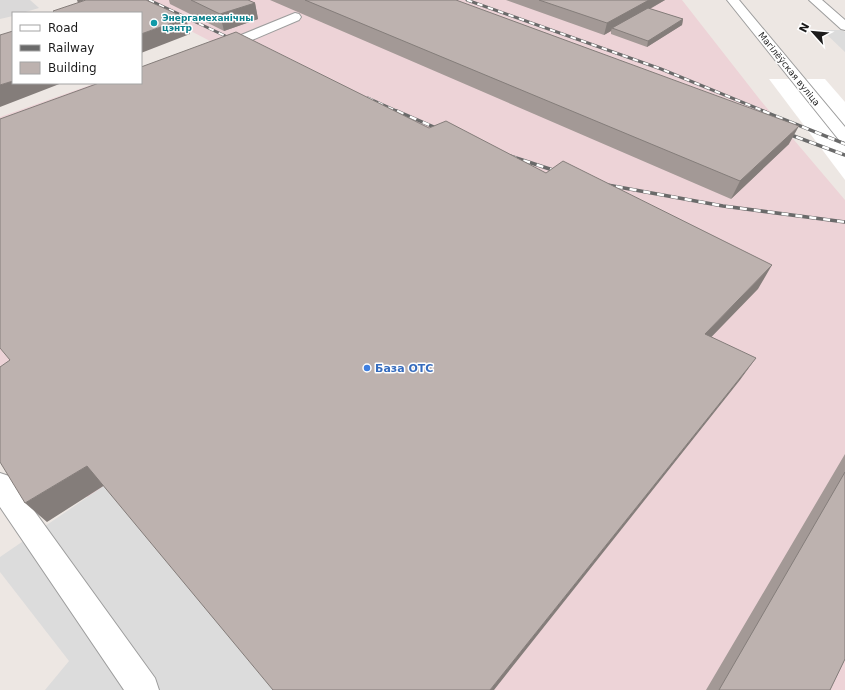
<svg xmlns="http://www.w3.org/2000/svg" width="845" height="690" viewBox="0 0 845 690" font-family="'DejaVu Sans',sans-serif">
	<style>
		.residential { fill: #dad9d9 }
		.commercial { fill: #edd3d7 }
		.parking { fill: #dcdcdc }
		.pier { fill: #fff }
		.lines { fill: none; stroke-linecap: round; stroke-linejoin: round }
		.minor-casing { stroke: #9d9d9d; stroke-width: 2 }
		.minor { fill: #fff; fill-rule: evenodd }
		.rail-far1-casing { stroke: #6a6a6a; stroke-width: 3 }
		.rail-casing { stroke: #6a6a6a; stroke-width: 3.5 }
		.rail-far1 { stroke: #fff; stroke-width: 2; stroke-dasharray: 5.5; stroke-linecap: butt }
		.rail { stroke: #fff; stroke-width: 2.5; stroke-dasharray: 7; stroke-linecap: butt }
		.wall { fill: #a39996 }
		.shaded-wall { fill: #847d7a }
		.building { fill: #bdb2af; stroke: #847d7a }
		.culture-dot { fill: #0f9aa8; stroke: #fff; stroke-width: 1.5 }
		.shop-dot { fill: #3f7fe0; stroke: #fff; stroke-width: 1.5 }
		.labels { text-anchor: middle; stroke-width: 3; stroke-linejoin: round; paint-order: stroke }
		.far-culture-label { font-size: 9px; font-weight: bold; fill: #0d838f; stroke: #fff; text-anchor: start }
		.far-street-label { font-size: 9px; fill: #1c1c1c; stroke: #fff }
		.shop-label { font-size: 11px; font-weight: bold; fill: #366cbe; stroke: #fff; text-anchor: start }
	</style>
	<rect width="100%" height="100%" fill="#ede7e3"/>
	<!-- residential -->
	<path class="residential" d="M0,0H30L39,8L22,13H13V16L0,19Z"/>
	<!-- commercial -->
	<path class="commercial" d="M131,0H682L761,101L845,200V690H240L0,386V117L96,83H141V67L212,42Z"/>
	<!-- parking -->
	<path class="parking" d="M822,30H842L845,32V52Z
		M105,485L274,690H45L69,661L0,572V557Z"/>
	<!-- pier -->
	<path class="pier" d="M769,79H825L845,102V180Z"/>
	<g class="lines">
		<defs>
			<path id="minor" d="M727,0H739L845,127V142L839,140Z
				M809,0H822L845,20V30L841,29Z
				M295,13L299,14L301,17L299,20L224,52H214L213,49L214,46Z
				M0,473L9,476L155,678L159,690H124L0,507Z"/>
		</defs>
		<!-- minor casing -->
		<use href="#minor" class="minor-casing"/>
		<!-- minor -->
		<use href="#minor" class="minor"/>
		<defs>
			<path id="rail-far1" d="M149,0L236,41
				M467,0L661,69L766,112
				M368,98L399,112"/>
			<path id="rail" d="M397,111L443,131
				M763,111L845,144
				M783,132L845,155
				M510,156L562,173
				M602,184L723,206L845,222"/>
		</defs>
		<!-- rail-far1 casing -->
		<use href="#rail-far1" class="rail-far1-casing"/>
		<!-- rail casing -->
		<use href="#rail" class="rail-casing"/>
		<!-- rail-far1 -->
		<use href="#rail-far1" class="rail-far1"/>
		<!-- rail -->
		<use href="#rail" class="rail"/>
	</g>
	<!-- wall -->
	<path class="wall" d="M169,0H248L255,3L258,19L224,31L170,4Z
		M270,0H456L789,144L731,199Z
		M506,0H665L650,9L683,19L682,25L647,47L611,34V31L604,35Z
		M845,454V659L830,690H706Z"/>
	<!-- shaded-wall -->
	<path class="shaded-wall" d="M77,0H85L78,3Z
		M649,0H665L614,29L612,28L611,31L604,35L607,23Z
		M255,3L258,19L224,31L220,14Z
		M186,18L190,34L141,53V34Z
		M683,19L682,25L647,47L648,41Z
		M13,81V83H62L0,107V85Z
		M799,126L789,144L731,199L740,181Z
		M772,265L758,289L692,357L705,334Z
		M756,358L740,380L494,690H490Z
		M87,466L105,485L47,522L25,503Z"/>
	<!-- building -->
	<path class="building" d="M86,0H146L186,18L141,34V13H55L53,11Z
		M191,0H248L255,3L220,14Z
		M305,0H456L799,126L740,181Z
		M539,0H649L607,23Z
		M648,8L683,19L648,41L612,28Z
		M13,31V81L0,85V35Z
		M236,32L429,128L446,121L546,173L563,161L772,265L705,334L756,358L490,690H273L87,466L25,503L0,462V367L10,360L0,348V119L99,83H141V67Z
		M845,472V659L830,690H719Z"/>
	<!-- markers -->
	<circle class="culture-dot" cx="154" cy="23" r="4"/>
	<circle class="shop-dot" cx="367" cy="368" r="4"/>
	<g class="labels">
		<!-- far-culture labels -->
		<g class="far-culture-label">
			<text x="162" y="21">Энергамеханічны<tspan x="162" dy="10">цэнтр</tspan></text>
		</g>
		<!-- far-street labels -->
		<g class="far-street-label">
			<text transform="translate(789 69) rotate(51)" y="3">Магілёўская вуліца</text>
		</g>
		<!-- shop labels -->
		<g class="shop-label">
			<text x="375" y="372">База ОТС</text>
		</g>
	</g>
	<!-- legend -->
	<rect x="12" y="12" width="130" height="72" fill="#ffffff" stroke="#a4a4a4"/>
	<rect x="20" y="25" width="20" height="6" fill="#ffffff" stroke="#a4a4a4"/>
	<text x="48" y="32" font-size="12" fill="#1c1c1c">Road</text>
	<rect x="20" y="45" width="20" height="6" fill="#6a6a6a" stroke="#a4a4a4"/>
	<text x="48" y="52" font-size="12" fill="#1c1c1c">Railway</text>
	<rect x="20" y="62" width="20" height="12" fill="#bdb2af" stroke="#a4a4a4"/>
	<text x="48" y="72" font-size="12" fill="#1c1c1c">Building</text>
	<!-- north arrow -->
	<g transform="translate(813 32) rotate(297)" stroke="#ffffff" stroke-width="3" paint-order="stroke">
	<path d="M0-3L7 15L0 10L-7 15Z" fill="#1c1c1c"/>
	<text y="-6" font-size="11" font-weight="bold" text-anchor="middle" fill="#1c1c1c">N</text>
	</g>
</svg>
